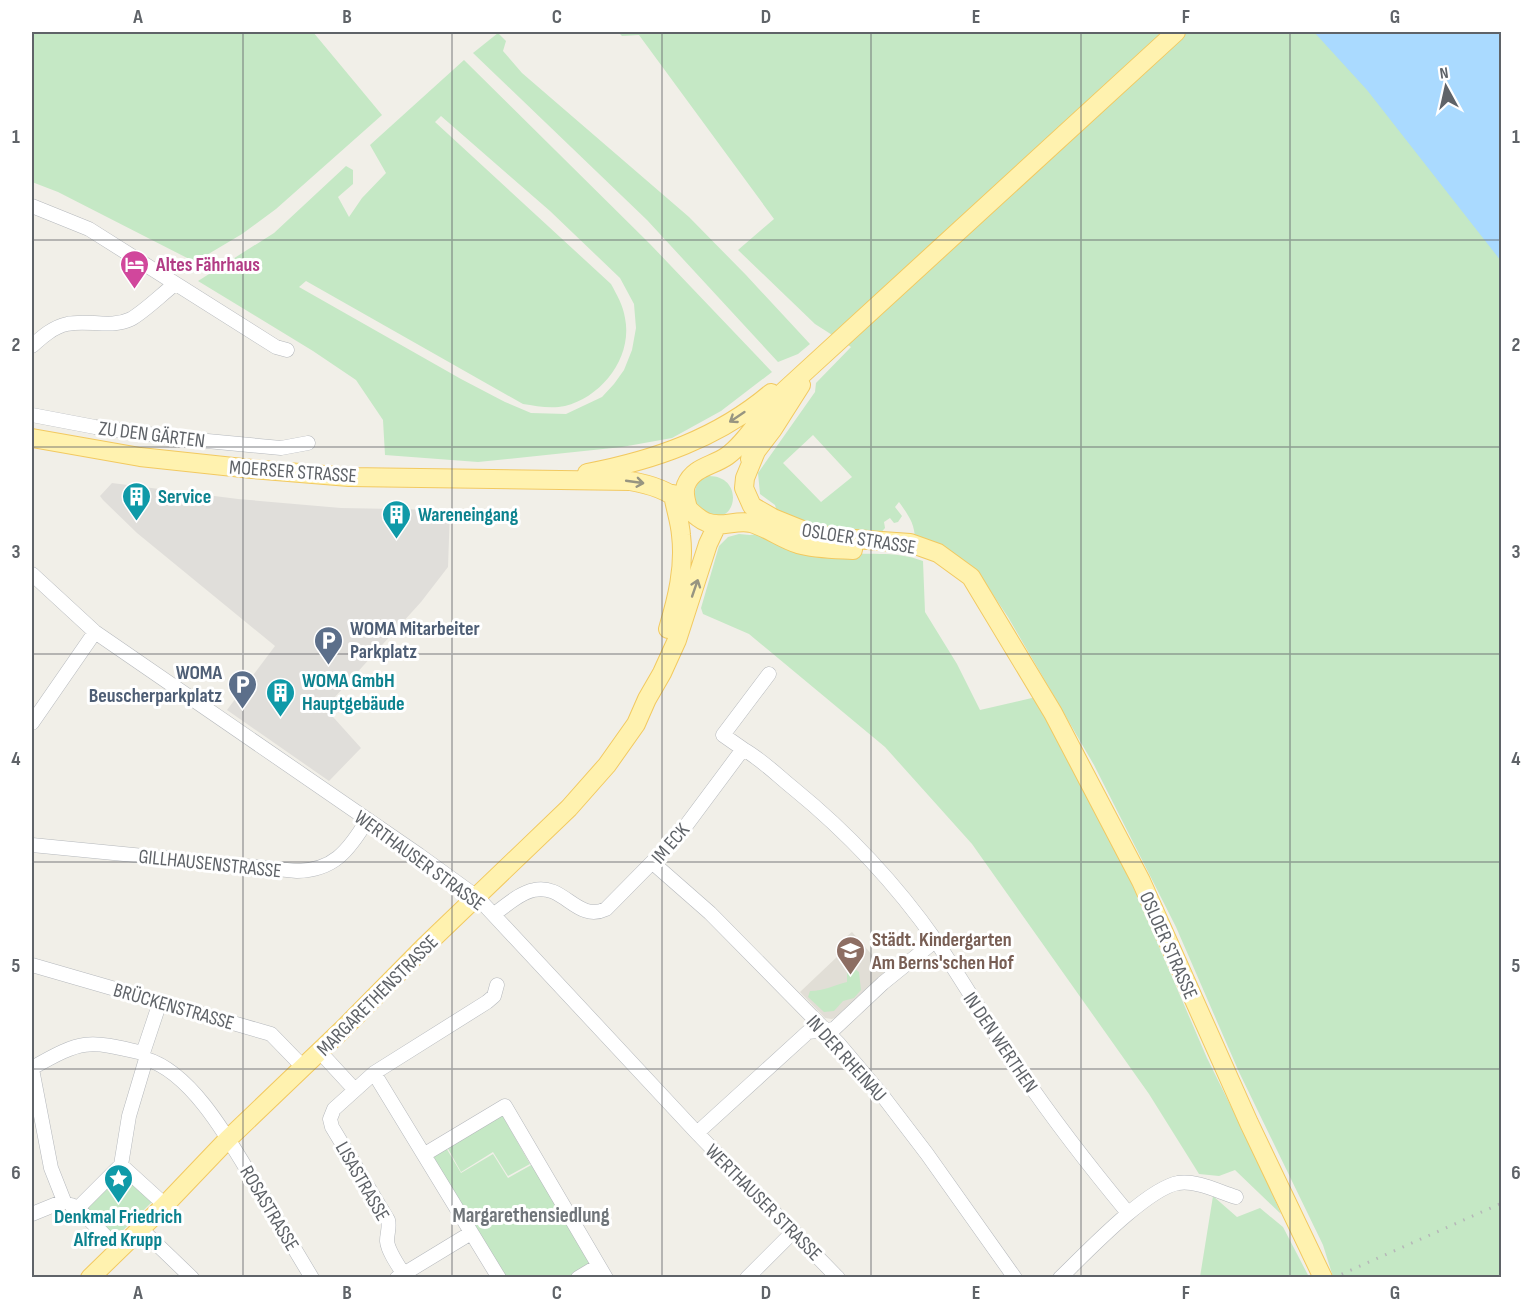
<svg xmlns="http://www.w3.org/2000/svg" width="1533" height="1309" viewBox="0 0 1533 1309" font-family="'Sofia Sans Condensed',sans-serif">
	<style>
		.industrial { fill: #e0deda }
		.education { fill: #e1ded6 }
		.green { fill: #c5e8c5; fill-rule: evenodd }
		.water { fill: #aadaff }
		.lines { fill: none; stroke-linecap: round; stroke-linejoin: round }
		.minor-casing { stroke: #b5b8bc; stroke-width: 15 }
		.major-casing { stroke: #f2c960; stroke-width: 20 }
		.minor { stroke: #fff; stroke-width: 14 }
		.major { stroke: #fff2af; stroke-width: 18 }
		.rail { stroke: #b6b7b8; stroke-width: 3; stroke-dasharray: 1.5 8; stroke-linecap: butt }
		.oneway { stroke: #979581 }
		.grid { fill: none; stroke: #5f6368; stroke-width: 1.5; stroke-opacity: 0.55 }
		.labels { text-anchor: middle; stroke-width: 6; stroke-linejoin: round; paint-order: stroke }
		.hotel-label { font-size: 20px; font-weight: bold; fill: #b23c85; stroke: #fff; text-anchor: start }
		.street-label { font-size: 20px; fill: #5f6368; stroke: #fff }
		.culture-label { font-size: 20px; font-weight: bold; fill: #0d838f; stroke: #fff; text-anchor: start }
		.service-label { font-size: 20px; font-weight: bold; fill: #4e5e75; stroke: #fff; text-anchor: start }
		.education-label { font-size: 20px; font-weight: bold; fill: #785e54; stroke: #fff; text-anchor: start }
		.neighbourhood-label { font-size: 21px; font-weight: bold; fill: #70757a; stroke: #fff }
		.neatline { fill: none; stroke: #5f6368; stroke-width: 2 }
		.grid-label { font-size: 20px; text-anchor: middle; font-weight: bold; fill: #5f6368 }
	</style>
	<rect width="100%" height="100%" fill="#f1efe8"/>
	<!-- industrial -->
	<path class="industrial" d="M112,483L238,499L341,508L450,510L448,567L421,602L325,708L361,748L329,781L227,710L275,646L137,533L103,500L100,496Z"/>
	<!-- education -->
	<path class="education" d="M852,932L887,972L837,1017L832,1019L825,1018L800,992L838,956L836,950L843,951L838,944Z"/>
	<!-- green -->
	<path class="green" d="M32,32H313L382,115L276,209L242,234L195,262L58,192L32,182Z
		M618,32H1327L1501,247V1277H1333L1323,1245L1239,1072L1176,927L1094,765L1008,617L985,583L915,540C915,523 908,515 899,502L895,507L902,516L898,522L894,523L890,518L884,522L885,528L878,536H860L779,518L775,505L760,494L758,473L815,392L816,383L851,347L815,324L738,250L774,219L639,35L622,36ZM813,435L852,477L821,502L783,463Z
		M498,33L506,41L503,51L522,73L689,217L746,275L810,344L798,354L778,362L647,220L473,53Z
		M464,60L650,244L772,372L721,411L672,438L622,447L478,462L385,455L383,420L356,380L313,351L198,281L274,233L346,166L353,170V184L338,197L349,217L362,198L386,173L370,145ZM441,116L550,211L620,278L634,304L636,328L632,350L624,370L614,384L602,397L566,414L531,413L505,402L461,379L299,287L306,281L523,404C536,406 551,409 565,406C602,397 633,357 625,318C623,305 617,295 611,284L435,122Z
		M706,476C751,473 734,542 697,506C693,492 694,484 706,476Z
		M764,533C787,539 812,548 836,552C866,556 894,550 923,561L925,612L957,664L980,710L1036,697L1132,884L1207,1058L1261,1167L1281,1214L1235,1170L1219,1176L1199,1174L1149,1094L972,844L885,747L749,634L703,614L701,608L719,546L728,537L739,534L750,535Z
		M855,969L859,972L861,990L854,998L843,1001L834,1011L824,1012L808,997L810,991C824,991 834,985 847,982V973Z
		M501,1113L530,1164L508,1176L493,1152L461,1172L446,1145Z
		M445,1146L461,1173L493,1154L508,1178L533,1164L593,1264L569,1277H505L430,1154Z
		M121,1171L153,1201L114,1239L86,1210L87,1204Z
		M1213,1196L1237,1217L1260,1208L1283,1227L1309,1277H1200Z"/>
	<!-- water -->
	<path class="water" d="M1314,32H1501V261L1367,90Z"/>
	<g class="lines">
		<defs>
			<path id="minor" d="M32,206L89,229L276,347L287,350
				M32,346C42,337 53,327 67,324C88,319 110,329 131,319C145,311 162,294 175,284
				M32,415L95,427L186,439L281,448L308,443
				M32,574L95,632L419,855L477,897L697,1133L838,1278
				M32,723L95,632
				M743,749C761,759 777,775 793,788C847,832 896,884 936,941C964,983 989,1026 1018,1068C1052,1118 1089,1166 1128,1213
				M32,845L297,871C335,870 347,851 367,821
				M653,863L710,913L839,1044L882,1095L927,1154L1015,1278
				M494,914C506,906 519,893 534,890C564,883 577,923 606,909L679,835L743,749L723,735L769,674
				M32,965L271,1034L304,1068
				M320,1052L355,1090
				M143,1053L160,1002
				M146,1059C194,1073 233,1147 258,1188C276,1218 294,1248 312,1278
				M32,1068C83,1039 87,1040 143,1053
				M32,1069L51,1168L64,1201
				M374,1073L499,1278
				M697,1133L808,1032L834,1029L883,983L935,941
				M425,1154L505,1106L606,1278
				M121,1165L129,1116L146,1059
				M71,1205L78,1208L118,1249
				M78,1208L121,1165L165,1205
				M32,1214L64,1201
				M140,1228L192,1278
				M397,1278L471,1233
				M406,1278C400,1268 388,1252 387,1241C387,1233 390,1228 388,1220L332,1127L330,1119L334,1109L374,1073L487,1002L494,996L497,985
				M578,1278L598,1266
				M747,1278L794,1231
				M1060,1278C1085,1254 1146,1189 1178,1183C1197,1180 1219,1192 1236,1197"/>
			<path id="major" d="M32,438L140,457L252,469L349,477L630,481C648,484 667,489 681,502C689,509 696,518 706,522C721,529 736,519 751,523C768,528 782,539 798,544C816,549 835,549 853,550
				M757,449L745,478L744,488L752,506L773,518L810,533L840,538L910,543L938,553L971,577L1053,713L1141,881L1249,1123L1323,1278
				M750,459L773,429L801,385
				M587,473C655,460 718,438 771,393
				M688,508C686,501 683,493 686,485C693,467 713,466 727,456C747,442 764,411 783,392L1176,32
				M668,629C677,599 685,567 681,535C680,521 675,508 673,494
				M90,1278L165,1205L228,1139L343,1029L423,948L569,808L607,765L636,724L647,699L662,673L677,640L708,544L717,525"/>
		</defs>
		<!-- minor casing -->
		<use href="#minor" class="minor-casing"/>
		<!-- major casing -->
		<use href="#major" class="major-casing"/>
		<!-- minor -->
		<use href="#minor" class="minor"/>
		<!-- major -->
		<use href="#major" class="major"/>
		<!-- rail -->
		<path class="rail" d="M1333,1278L1502,1203"/>
	</g>
	<!-- one-way arrows -->
	<defs><path id="oneway-shaft" d="M-6 0H5M1.5-3L5.5 0L1.5 3" fill="none" stroke-width="1.6" stroke-linecap="round" stroke-linejoin="round" transform="scale(1.5)"/></defs>
	<g class="oneway">
		<use href="#oneway-shaft" transform="translate(737 417) rotate(146)"/>
		<use href="#oneway-shaft" transform="translate(635 482) rotate(8)"/>
		<use href="#oneway-shaft" transform="translate(695 588) rotate(-71)"/>
	</g>
	<!-- grid -->
	<path class="grid" d="M243,32V1278M452,32V1278M662,32V1278M871,32V1278M1081,32V1278M1290,32V1278M32,240H1502M32,447H1502M32,654H1502M32,862H1502M32,1069H1502"/>
	<!-- icons -->
	<defs>
		<symbol id="hotel-pin" viewBox="-11 -11 22 30"><path d="M0 17L-7.5 6A9.5 9.5 0 1 1 7.5 6Z" fill="#d1479c" stroke="#fff"/><path d="M-6-4.5h1.5V1H6V5H4.5V3h-9V5H-6ZM-4 0a1.8 1.8 0 1 1 3.6 0ZM.5 0V-2.5h3Q6-2.5 6 0Z" fill="#fff"/></symbol>
		<symbol id="building-pin" viewBox="-11 -11 22 30"><path d="M0 17L-7.5 6A9.5 9.5 0 1 1 7.5 6Z" fill="#0f9aa8" stroke="#fff"/><path d="M-4-6H4V6H1V3H-1V6H-4ZM-2.5-4.3h1.7v1.8h-1.7ZM.8-4.3h1.7v1.8H.8ZM-2.5-1h1.7V.8h-1.7ZM.8-1h1.7V.8H.8Z" fill="#fff"/></symbol>
		<symbol id="parking-pin" viewBox="-11 -11 22 30"><path d="M0 17L-7.5 6A9.5 9.5 0 1 1 7.5 6Z" fill="#5c6f8a" stroke="#fff"/><path d="M-3.5-5.5H1a3.5 3.5 0 0 1 0 7H-1V5.5H-3.5ZM-1-3.4V-.6H.8a1.4 1.4 0 0 0 0-2.8Z" fill="#fff"/></symbol>
		<symbol id="school-pin" viewBox="-11 -11 22 30"><path d="M0 17L-7.5 6A9.5 9.5 0 1 1 7.5 6Z" fill="#8d6e63" stroke="#fff"/><path d="M0-5L7-2L0 1L-7-2ZM-4 1L0 2.5L4 1V4Q0 6-4 4Z" fill="#fff"/></symbol>
		<symbol id="sight-pin" viewBox="-11 -11 22 30"><path d="M0 17L-7.5 6A9.5 9.5 0 1 1 7.5 6Z" fill="#0f9aa8" stroke="#fff"/><path d="M0-6L1.8-2.2L6-1.7L2.9 1.2L3.7 5.4L0 3.3L-3.7 5.4L-2.9 1.2L-6-1.7L-1.8-2.2Z" fill="#fff"/></symbol>
	</defs>
	<g fill-rule="evenodd">
		<use href="#hotel-pin" x="118" y="248" width="33" height="45"/>
		<use href="#building-pin" x="120" y="480" width="33" height="45"/>
		<use href="#building-pin" x="380" y="498" width="33" height="45"/>
		<use href="#parking-pin" x="312" y="624" width="33" height="45"/>
		<use href="#parking-pin" x="226" y="668" width="33" height="45"/>
		<use href="#building-pin" x="264" y="676" width="33" height="45"/>
		<use href="#school-pin" x="834" y="934" width="33" height="45"/>
		<use href="#sight-pin" x="102" y="1162" width="33" height="45"/>
	</g>
	<g class="labels">
		<!-- hotel labels -->
		<g class="hotel-label">
			<text x="156" y="271">Altes Fährhaus</text>
		</g>
		<!-- street labels -->
		<g class="street-label">
			<text transform="translate(152 434) rotate(7)" y="7">ZU DEN GÄRTEN</text>
			<text transform="translate(293 471) rotate(4)" y="7">MOERSER STRASSE</text>
			<text transform="translate(859 538) rotate(9)" y="7">OSLOER STRASSE</text>
			<text transform="translate(670 843) rotate(-49)" y="7">IM ECK</text>
			<text transform="translate(420 860) rotate(36)" y="7">WERTHAUSER STRASSE</text>
			<text transform="translate(210 863) rotate(6)" y="7">GILLHAUSENSTRASSE</text>
			<text transform="translate(1169 945) rotate(66)" y="7">OSLOER STRASSE</text>
			<text transform="translate(377 995) rotate(-45)" y="7">MARGARETHENSTRASSE</text>
			<text transform="translate(174 1006) rotate(16)" y="7">BRÜCKENSTRASSE</text>
			<text transform="translate(1001 1042) rotate(56)" y="7">IN DEN WERTHEN</text>
			<text transform="translate(847 1058) rotate(48)" y="7">IN DER RHEINAU</text>
			<text transform="translate(363 1181) rotate(60)" y="7">LISASTRASSE</text>
			<text transform="translate(764 1202) rotate(45)" y="7">WERTHAUSER STRASSE</text>
			<text transform="translate(270 1208) rotate(59)" y="7">ROSASTRASSE</text>
		</g>
		<!-- culture labels -->
		<g class="culture-label">
			<text x="158" y="503">Service</text>
			<text x="418" y="521">Wareneingang</text>
			<text x="302" y="687">WOMA GmbH<tspan x="302" dy="23">Hauptgebäude</tspan></text>
			<text x="118" y="1223" text-anchor="middle">Denkmal Friedrich<tspan x="118" dy="23">Alfred Krupp</tspan></text>
		</g>
		<!-- service labels -->
		<g class="service-label">
			<text x="350" y="635">WOMA Mitarbeiter<tspan x="350" dy="23">Parkplatz</tspan></text>
			<text x="222" y="679" text-anchor="end">WOMA<tspan x="222" dy="23">Beuscherparkplatz</tspan></text>
		</g>
		<!-- education labels -->
		<g class="education-label">
			<text x="872" y="946">Städt. Kindergarten<tspan x="872" dy="23">Am Berns'schen Hof</tspan></text>
		</g>
		<!-- neighbourhood labels -->
		<g class="neighbourhood-label">
			<text x="531" y="1222">Margarethensiedlung</text>
		</g>
	</g>
	<!-- border -->
	<rect width="1533" height="1309" fill="none" stroke="#ffffff" stroke-width="66"/>
	<!-- north arrow -->
	<g transform="translate(1446 87) rotate(352)" stroke="#ffffff" stroke-width="4.5" paint-order="stroke">
	<path d="M0-4.5L10 22L0 15L-10 22Z" fill="#5f6368"/>
	<text y="-9" font-size="16" font-weight="bold" text-anchor="middle" fill="#5f6368">N</text>
	</g>
	<rect x="33" y="33" width="1467" height="1243" class="neatline"/>
	<g class="grid-label">
		<text x="138" y="23">A</text>
		<text x="347" y="23">B</text>
		<text x="557" y="23">C</text>
		<text x="766" y="23">D</text>
		<text x="976" y="23">E</text>
		<text x="1186" y="23">F</text>
		<text x="1395" y="23">G</text>
		<text x="16" y="143">1</text>
		<text x="1516" y="143">1</text>
		<text x="16" y="351">2</text>
		<text x="1516" y="351">2</text>
		<text x="16" y="558">3</text>
		<text x="1516" y="558">3</text>
		<text x="16" y="765">4</text>
		<text x="1516" y="765">4</text>
		<text x="16" y="972">5</text>
		<text x="1516" y="972">5</text>
		<text x="16" y="1179">6</text>
		<text x="1516" y="1179">6</text>
		<text x="138" y="1299">A</text>
		<text x="347" y="1299">B</text>
		<text x="557" y="1299">C</text>
		<text x="766" y="1299">D</text>
		<text x="976" y="1299">E</text>
		<text x="1186" y="1299">F</text>
		<text x="1395" y="1299">G</text>
	</g>
</svg>
